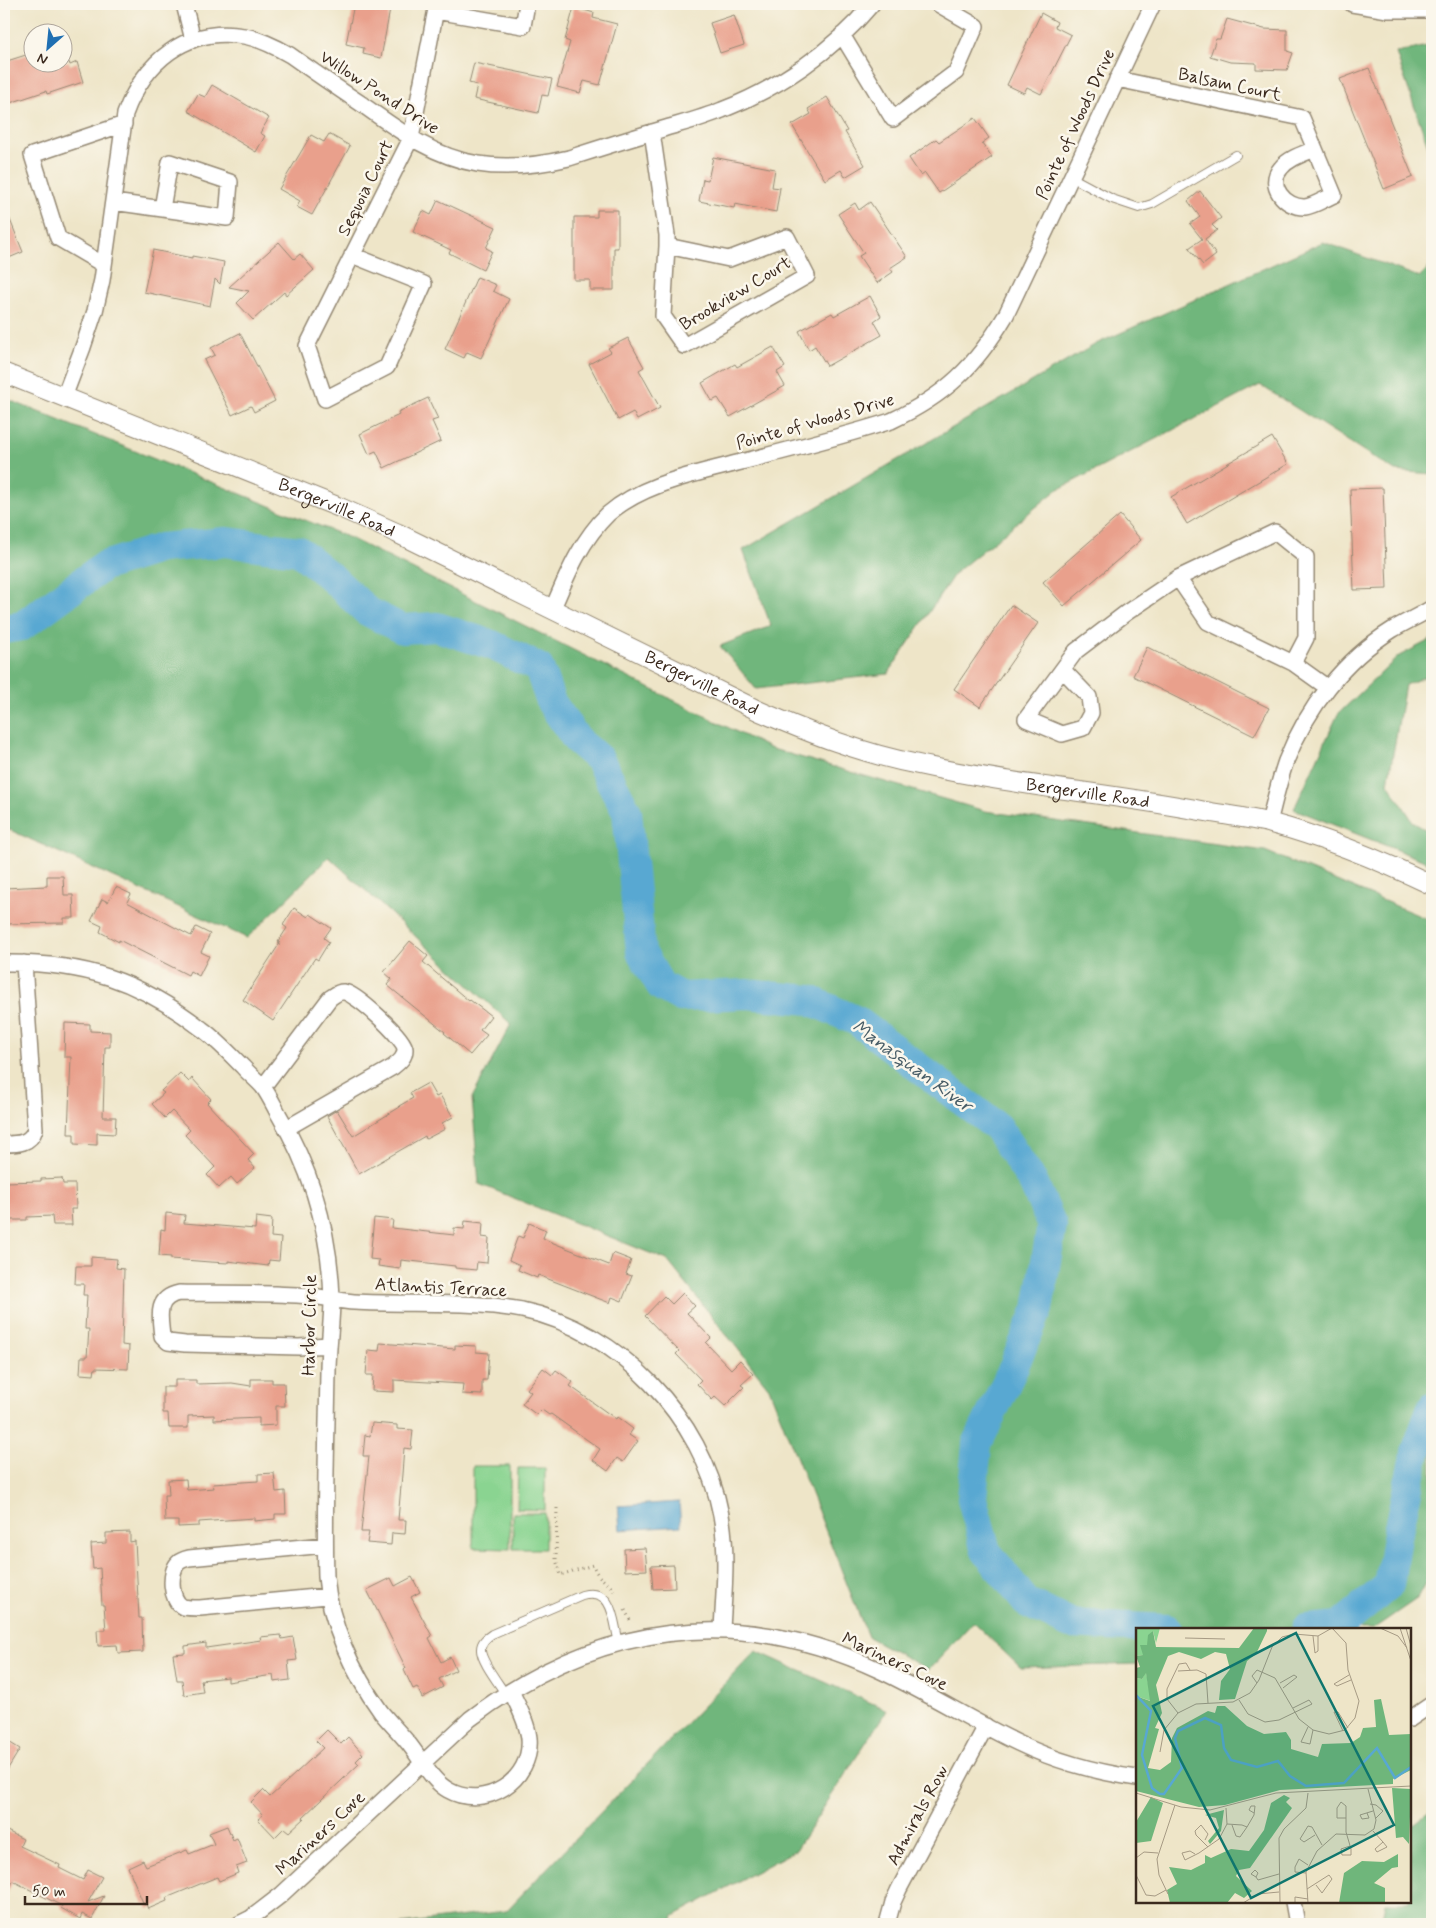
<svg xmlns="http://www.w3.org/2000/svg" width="1436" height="1928" viewBox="0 0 1436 1928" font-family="Mynerve,sans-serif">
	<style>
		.green { fill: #8ad491; stroke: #627f58 }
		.forest { fill: #6fb67b; stroke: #55704c }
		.water { fill: #58a8d2; stroke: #4a6978 }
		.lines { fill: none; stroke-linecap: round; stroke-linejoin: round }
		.river { stroke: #58a8d2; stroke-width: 30 }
		.building { fill: #e9a08c }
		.service-casing { stroke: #948873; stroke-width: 10 }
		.minor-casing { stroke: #948873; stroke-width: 18 }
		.tertiary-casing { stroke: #948873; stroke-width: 21 }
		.path { stroke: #948873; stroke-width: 3; stroke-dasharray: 1 4; stroke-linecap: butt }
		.service { stroke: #fff; stroke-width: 8 }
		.minor { stroke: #fff; stroke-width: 15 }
		.tertiary { stroke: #fff; stroke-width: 19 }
		.labels { text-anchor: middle; stroke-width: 5; stroke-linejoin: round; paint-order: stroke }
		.street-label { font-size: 18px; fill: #3b2a1e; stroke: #fbf7ec }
		.water-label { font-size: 19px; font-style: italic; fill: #475c66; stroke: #fbf7ec }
		.inset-river { fill: none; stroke: #58a8d2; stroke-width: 2.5 }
		.inset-road { fill: none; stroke: #a69a84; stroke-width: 1 }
		.view { fill: #0f766e; fill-opacity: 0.15; stroke: #0f766e; stroke-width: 2.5 }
		.inset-edge { fill: none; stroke: #3b2a1e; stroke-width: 2.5 }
	</style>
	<rect width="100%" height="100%" fill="#fbf7ec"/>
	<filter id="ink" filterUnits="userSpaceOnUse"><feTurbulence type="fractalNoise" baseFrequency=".02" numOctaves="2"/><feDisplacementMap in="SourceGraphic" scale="10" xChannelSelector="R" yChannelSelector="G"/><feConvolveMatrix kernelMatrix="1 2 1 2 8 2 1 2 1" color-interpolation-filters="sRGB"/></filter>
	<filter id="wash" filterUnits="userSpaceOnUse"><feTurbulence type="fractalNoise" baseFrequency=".0096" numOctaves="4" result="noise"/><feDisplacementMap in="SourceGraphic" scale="20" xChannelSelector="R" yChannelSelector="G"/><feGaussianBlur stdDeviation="1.12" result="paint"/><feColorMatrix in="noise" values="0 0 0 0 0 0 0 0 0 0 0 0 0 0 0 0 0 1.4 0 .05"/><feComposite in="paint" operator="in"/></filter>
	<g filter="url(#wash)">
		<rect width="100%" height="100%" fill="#eee5c8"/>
		<!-- green -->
		<path class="green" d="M473,1466H510V1549L473,1548Z
			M518,1468H545V1510L517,1509Z
			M513,1513H545V1549H513Z"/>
		<!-- forest -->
		<path class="forest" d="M1432,45V158L1396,53Z
			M1323,242L1419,277L1432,265V474L1395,471L1260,385L1057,490L955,573L888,674L756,689L720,646L771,626L743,550L1096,344Z
			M4,398L352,539L769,748L985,811L1265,851L1432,921V1572L1418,1598L1373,1629H1137V1664L1021,1668L973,1622L929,1670L868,1637L769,1388L667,1260L479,1184L472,1098L511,1024L329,857L247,938L10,830L4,831Z
			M1432,639V674L1405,685L1388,783L1414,823L1432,833V864L1294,809L1338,714L1399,656Z
			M756,1651L887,1710L796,1850L674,1916L672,1924H401L506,1911Z
			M1432,1810V1924H1382L1386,1902H1410V1827Z"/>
		<!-- water -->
		<path class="water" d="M679,1502L681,1526L620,1530L618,1506Z"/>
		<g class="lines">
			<!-- river -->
			<path class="river" d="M4,629L22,626L104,566L161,548L225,542L299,551L332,578L367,611L402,629L437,627L492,645L539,668L551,702L577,740L599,759L627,812L641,952L661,986L681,997L747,994L810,1000L857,1021L997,1127L1033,1182L1052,1225L1038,1309L1011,1373L977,1444L972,1499L986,1551L1026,1602L1070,1624L1167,1629
				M1307,1629L1340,1626L1389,1585L1399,1527L1416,1452L1432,1407"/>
		</g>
		<g id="blocks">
			<!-- building -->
			<path class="building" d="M354,4H391L381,58L363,54L364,48L346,44Z
				M574,7L594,13L593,18L617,24L600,85L584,81L580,93L557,87L570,42L565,40Z
				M1041,13L1057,22L1055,27L1071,35L1041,94L1027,87L1024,93L1007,85Z
				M734,15L744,45L720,53L710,23Z
				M1227,19L1264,29L1287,30V51L1293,53L1287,70L1256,69V63L1230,62L1210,56L1216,39H1220Z
				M32,53V62H69L70,65L77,62L83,82L47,94L46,91L7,104L4,95V80L8,78L4,62Z
				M474,63L552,79L548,96L542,95L538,113L474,99L477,85L469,83Z
				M1369,68L1413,177L1384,189L1340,79Z
				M212,85L269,118L260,133L265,136L256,152L188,111L198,94L205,97Z
				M827,97L847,131L845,132L865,165L845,177L841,170L825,180L792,125L811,114L808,109Z
				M975,118L989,138L982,143L992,157L939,193L925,173L921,176L909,158L936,139L939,142Z
				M329,134L350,146L312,215L297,207L300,201L279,189L311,135L324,142Z
				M713,157L775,169L772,187L780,188L776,212L735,204L734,208L699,201L703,179L708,180Z
				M1200,191L1221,218L1212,225L1217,230L1205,239L1216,255L1203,265L1189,248L1202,239L1190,224L1200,217L1188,201Z
				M438,200L496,227L486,248L492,251L483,270L449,253L451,250L413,232L423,211L431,215Z
				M870,202L907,257L890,268L893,272L877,283L859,256L864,253L838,214L855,203L859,210Z
				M4,205L23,252L4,260Z
				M597,210H618V248H614V290H590V280H574V217H597Z
				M279,242L294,259L300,254L314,270L286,295L284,292L253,320L237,303L249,291L229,287Z
				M153,250L192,258V256L224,262L220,284L215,279L210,306L144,292Z
				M477,277L496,285L493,291L509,299L481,358L467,352L464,358L445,349Z
				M870,296L881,316L874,321L882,335L827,366L815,346L809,350L799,331L832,313L834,316Z
				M240,333L275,401L254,412L251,406L232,415L204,360L215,355L211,348Z
				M628,338L644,367L639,370L660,408L637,420L633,412L618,420L589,364L611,352L608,348Z
				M773,347L785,367L777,372L785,386L730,417L718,398L712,401L702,383L735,364L737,367Z
				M428,398L438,419L432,421L441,441L384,468L376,451L369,454L360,434L399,415L398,412Z
				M1272,437L1288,464L1187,524L1171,497Z
				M1383,488L1387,589L1354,590L1350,489Z
				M1120,515L1141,540L1064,606L1043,582Z
				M1011,605L1038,623L980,707L954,689Z
				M1147,647L1269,708L1254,736L1133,676Z
				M47,876H63L64,895H73L74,918H64V923L5,924L4,888L47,886Z
				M116,887L131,894L127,902L191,936L196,927L210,934L201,952L209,956L199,976L190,971L188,975L119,940V942L100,932L102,926L91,921L102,899L108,902Z
				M294,908L308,917L310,914L331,928L324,938L329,942L318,960L315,958L273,1021L243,1000L280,943L278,942L287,928L283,925Z
				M410,941L428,956L423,962L469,1001L470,1000L491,1016L480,1030L487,1035L470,1055L444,1033L445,1032L387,985L392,979L384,972Z
				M65,1023L90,1024V1031L110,1032V1047H105L103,1117H116L115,1134L97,1133V1145L74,1144V1134H68L71,1057H64Z
				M180,1073L189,1082L192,1078L211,1099L207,1103L254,1154L248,1160L255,1168L237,1184L231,1177L219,1188L207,1175L215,1167L185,1135L190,1130L172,1111L165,1118L152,1104L164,1093L161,1091Z
				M428,1083L436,1097L440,1095L453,1117L442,1123L445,1129L426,1139L425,1136L359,1174L327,1116L337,1110L353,1136L400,1107L399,1106L413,1098L410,1093Z
				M62,1178L63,1184H75L76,1209H71L72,1225H53L52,1216L27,1217V1220H6V1217H4V1182L41,1181V1179Z
				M166,1213L185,1215L184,1223L255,1229L256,1217L272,1219L271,1237L281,1238L279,1261L269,1260L268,1266L228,1261V1263L210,1262L171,1259V1257L159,1256L161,1229L165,1230Z
				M374,1218L393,1220L392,1228L454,1235V1228L464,1229L465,1221L483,1223L482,1237L489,1238L487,1263L477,1262L476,1270L455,1268V1266L401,1260L400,1269L378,1266L379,1260L370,1259Z
				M529,1223L546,1230L543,1238L551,1242L609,1265L613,1253L631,1260L626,1274L632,1276L622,1301L612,1297L610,1303L538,1275L537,1278L518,1270L520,1265L509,1260L518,1236L523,1238Z
				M91,1257L117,1259L116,1268L124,1269L122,1345L129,1346L128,1369L95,1368L94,1375L80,1374L81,1357H87L89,1329H85L87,1295H83L84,1284H75L76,1266H91Z
				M683,1293L695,1306L687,1313L711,1338L706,1343L731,1369L740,1360L753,1374L741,1385L744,1387L725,1406L715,1397L712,1400L697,1384L701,1380L676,1354L679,1351L645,1316L664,1296L672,1304Z
				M380,1343L455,1349V1345L476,1346V1352L489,1353L487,1380H482V1395L462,1394L463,1384L394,1380V1392L372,1391L373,1375H366L368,1350L379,1351Z
				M543,1368L552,1375L556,1370L573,1382L570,1386L616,1419L617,1417L633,1429L629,1435L638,1441L623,1462L617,1458L608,1471L593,1460L600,1449L551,1414L549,1415L542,1410L537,1415L522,1404L531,1392L527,1389Z
				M251,1379H272V1383H284L285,1406H276V1425L259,1426V1418L214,1420V1415L188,1416V1428H169L168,1413H163V1387H175V1380H196V1384L232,1383L251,1386Z
				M372,1423L397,1425V1429L413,1430L411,1449L404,1448L402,1474L398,1520H406L405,1534L392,1533L391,1545L367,1543L369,1532H361L369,1456H363L365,1435L370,1436Z
				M274,1473L276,1492L285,1491L286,1514H275V1519L254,1521V1518L199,1522V1526L178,1527V1521H165L164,1495H169L168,1480L186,1479L187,1490L214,1488L213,1484L258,1481V1474Z
				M130,1532V1542L135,1541L139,1618H142L143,1652L118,1653L117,1645L98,1646L97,1630H106L104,1605H102L100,1568L93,1569L91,1544L106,1543V1533Z
				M645,1548L647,1570L625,1571L624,1549Z
				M674,1565L675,1588L653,1589L651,1566Z
				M412,1577L420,1592L411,1597L432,1636L429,1638L441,1662L450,1657L456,1670L439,1679L443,1687L422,1698L417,1687L413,1689L404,1670L406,1668L367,1590L391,1578L395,1586Z
				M281,1635L282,1639L293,1637L297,1660L288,1661L290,1680L274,1682L273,1675L228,1682V1677L201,1680L203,1692L184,1695L182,1680H177L173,1654L185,1653V1646L206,1643V1648L261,1640L260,1637Z
				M327,1730L341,1744L348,1737L363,1754L356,1761L359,1764L303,1817L304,1818L289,1832L284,1828L275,1837L258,1819L263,1815L251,1802L263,1790L270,1797L323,1748L316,1741Z
				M4,1739L20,1749L4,1775Z
				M227,1826L233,1840L237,1838L247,1863L236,1867L238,1873L219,1881L217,1877L166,1898L167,1901L148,1909L146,1904L144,1905L128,1867L143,1860L146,1866L187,1850L189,1854L214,1844L209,1833Z
				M7,1831L23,1839L20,1846L60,1865L59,1868L83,1880L88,1870L102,1877L88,1902L104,1896L92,1919L82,1914L80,1919L61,1908L62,1906L13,1881L4,1900V1838Z"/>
		</g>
	</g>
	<g filter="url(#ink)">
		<use href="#blocks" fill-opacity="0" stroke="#948873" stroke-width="1"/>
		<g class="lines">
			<defs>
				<path id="service" d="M1071,177L1112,199L1139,208L1152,204L1236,155
					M506,1695C500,1685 480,1660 481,1649C481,1642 486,1638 492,1634L582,1595C614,1587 613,1620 619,1643"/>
				<path id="minor" d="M184,4L193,40
					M1352,4L1388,10H1432
					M436,11L523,26L527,4
					M842,35L893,119L956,72L976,26L938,4
					M1117,79L1302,118L1334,195C1326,198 1314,206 1305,207C1285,208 1266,185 1281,168C1289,158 1303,154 1315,149
					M652,132L667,235V246L663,316L684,346L807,276L787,237L729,259L667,246
					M113,202L227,218L230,182L170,162L162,209
					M352,255L424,284L387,367L325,399L307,346L411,138L437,4
					M104,265L58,238L32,155L124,124
					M64,397L83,347L95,311L102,280L125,114C144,62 186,26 244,36C261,39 276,47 290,55C314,72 339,89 363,105C398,130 434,157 478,164C509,169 539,165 569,158C600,148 632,138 663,129C683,123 703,118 722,110C779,88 833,51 872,4
					M553,608C567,575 581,540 608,514C644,483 693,475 737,463C789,450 840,437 891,421C946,395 975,367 1006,315L1153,4
					M1293,663L1306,638V557L1275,532L1178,578L1208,622L1293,663L1328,688
					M1063,670L1089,697L1091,713L1083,728L1062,734L1026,719L1076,651L1126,613L1178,578
					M1269,823C1274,802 1279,781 1286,761C1307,708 1344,660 1392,630C1405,622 1419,616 1432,608
					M4,963C83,962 139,980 202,1029C217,1040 230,1054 243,1067C249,1074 257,1080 263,1087C269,1095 274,1106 279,1115C312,1171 330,1234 332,1299C332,1323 328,1347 328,1371C327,1440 324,1508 326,1577C330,1625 353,1673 381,1712C390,1723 400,1733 409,1744C421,1759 431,1780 448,1790C485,1811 533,1780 529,1738C527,1722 518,1706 511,1691
					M263,1087L330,998C334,996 338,991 344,992C355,993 405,1038 405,1049C405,1058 399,1062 393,1067L287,1128
					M4,1144C17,1144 31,1144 35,1129L24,963
					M328,1345L299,1347L185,1344L168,1342L162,1336C160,1317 155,1298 179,1293C222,1294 266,1292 309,1296C324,1297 339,1301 354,1302C409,1305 467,1300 522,1310C619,1330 703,1418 721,1515C728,1554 724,1591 722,1629
					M325,1545L189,1558C185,1559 181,1560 178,1563C169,1572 170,1601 183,1607C188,1608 195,1608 200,1608L327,1596
					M1410,1719L1432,1704
					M1293,1902L1297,1924
					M239,1924L251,1918L281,1895L470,1719C596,1623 737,1603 881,1671C928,1693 972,1721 1018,1743C1055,1761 1096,1772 1137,1778
					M887,1924L893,1902L899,1889L986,1726"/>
				<g id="tertiary">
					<path id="s1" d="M4,373L341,508L397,533L759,711C810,733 861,753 916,764C1011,785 1108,793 1203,811C1225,815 1248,818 1270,823C1326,838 1380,860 1432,885"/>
				</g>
			</defs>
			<!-- service casing -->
			<use href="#service" class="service-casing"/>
			<!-- minor casing -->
			<use href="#minor" class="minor-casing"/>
			<!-- tertiary casing -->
			<use href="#tertiary" class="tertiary-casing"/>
			<!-- path -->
			<path class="path" d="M557,1508L556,1559L560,1575L593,1565C599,1581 606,1579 614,1591
				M625,1610L630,1620"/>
			<!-- service -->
			<use href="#service" class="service"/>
			<!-- minor -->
			<use href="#minor" class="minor"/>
			<!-- tertiary -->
			<use href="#tertiary" class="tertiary"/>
		</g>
	</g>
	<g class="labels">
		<!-- street labels -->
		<g class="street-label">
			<text transform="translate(1230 84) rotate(12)" y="6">Balsam Court</text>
			<text transform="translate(380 92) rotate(33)" y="6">Willow Pond Drive</text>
			<text transform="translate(1075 124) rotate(-65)" y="6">Pointe of Woods Drive</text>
			<text transform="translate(365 188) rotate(-64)" y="6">Sequoia Court</text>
			<text transform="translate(735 293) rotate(-31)" y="6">Brookview Court</text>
			<text transform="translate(815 421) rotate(-16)" y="6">Pointe of Woods Drive</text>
			<text dy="6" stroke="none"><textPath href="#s1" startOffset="359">Bergerville Road</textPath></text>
			<text dy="6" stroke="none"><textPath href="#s1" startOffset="764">Bergerville Road</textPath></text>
			<text dy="6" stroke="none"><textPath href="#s1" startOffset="1168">Bergerville Road</textPath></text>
			<text transform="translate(441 1287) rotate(3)" y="6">Atlantis Terrace</text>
			<text transform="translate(309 1325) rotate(-89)" y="6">Harbor Circle</text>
			<text transform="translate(895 1661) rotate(25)" y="6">Mariners Cove</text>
			<text transform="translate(917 1815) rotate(-62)" y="6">Admirals Row</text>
			<text transform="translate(320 1833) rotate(-43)" y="6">Mariners Cove</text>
		</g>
		<!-- water labels -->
		<g class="water-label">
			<text transform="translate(913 1065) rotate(36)" y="7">Manasquan River</text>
		</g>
	</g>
	<!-- overview -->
	<g transform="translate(1136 1628)">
		<rect width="275" height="275" fill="#eee5c8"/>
		<path d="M0,0H24L20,15L17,3L7,27L0,28ZM10,44L15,73L0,68V50L6,51Z" fill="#8ad491"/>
		<path d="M118,0H131V3L120,26L111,33L99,71L83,72L85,53L94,41L90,26L79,24L65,31L43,24L32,28L20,57L26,85L19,100L23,101L12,140L24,142L35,134L36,110L41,100L72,83L79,85L81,78H89L111,98L128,106L150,104L155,112V121L182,129L186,116L215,115L224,109L227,100L240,99L238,72L245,71L253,107L275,106V142L257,151V156L144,162L89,177L63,179L0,163V68L14,73L10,45L6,51L0,50V40L4,39L0,28L7,27L4,17H11L12,7L17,3L20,19L103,20ZM256,160L275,161L273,216L267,209L260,210ZM148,167L154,170L150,174L156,180L114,240L103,242L100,248L116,263L108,270L99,265L91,275H34L31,262L41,256L33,239L55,242L69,235V227L75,230L95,221L113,223L128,202L135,175ZM15,169L27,175L15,213L0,215V194ZM88,182L85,203L74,216L72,213L83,200L80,190L69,187ZM262,226V239L256,240L238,255L249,260V275H203L208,245L226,233L248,234Z" fill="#6fb67b"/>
		<path class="inset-river" d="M0,67L15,83L6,127L16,160L24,166H28L46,140L39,110L42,103L69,90L85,97L88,120L95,132L121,139L142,133L154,148L170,158L208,155L241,120L259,150L275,139"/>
		<path class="inset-road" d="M244,0L262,8L271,20M264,0L275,33M270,0L275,18M177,8L179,25L182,23V8M49,10L89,11M42,43L61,42L70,46L72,75M213,47L198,56L201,58L215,52M121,55L116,48L121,42L139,50L163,91L177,102L193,106L209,102L219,90L223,73L212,42L210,15L196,0M144,55L158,47L161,49L147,60M103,72L112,86L129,94L143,92L176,76L173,72L157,80M42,85L31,71V61L43,36L50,35L54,42M172,99L165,114L174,116L177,102M207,103L198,84H202L212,100M24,124L28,102L42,85L60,76L97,74L114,65L123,52L136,19L146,9L158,6L182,8L196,0M0,165L45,179L74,182L140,165L275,158M234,176L240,177L247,183L239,191M231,185L233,190L226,191L224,187L237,183M210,190H201V180L205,174L210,178V204L215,221V227H206L205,221L214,218M91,196L106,197L111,199L104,209L100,208L96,197M111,199L118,187L119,178H115L113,182L118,185M237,203L247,214L251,219L241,224L239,221L247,214M179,207L168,214L164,211L172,198L176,199L186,217M69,212L72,206L65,197L59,203L60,207L72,219M59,226L54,223L46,225L49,232L63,225L83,211L91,196L90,180M0,230L8,224L22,225M170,245L159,244V239L163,231L172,237M0,247L10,267L19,268L30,262M120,249L122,245L119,242L115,246L120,249L122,252L143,246M171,261L193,247L196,251L186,265L180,257M32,266L23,247L21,231L39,177M107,275L122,266L143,264M144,275L143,210L148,201L170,180L172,165M159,275V269L172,271M172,275L170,244L181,223L200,206L229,207L238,201L240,192L232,161"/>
		<path class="view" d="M160,5L258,197L115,270L17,78Z"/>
		<rect width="275" height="275" class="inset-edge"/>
	</g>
	<!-- margin -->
	<rect width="1436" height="1928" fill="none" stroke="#fbf7ec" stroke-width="20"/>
	<!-- north arrow -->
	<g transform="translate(48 48) rotate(207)"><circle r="24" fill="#fbf7ec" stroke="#aea59a"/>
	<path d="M0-4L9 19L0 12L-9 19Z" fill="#1f6fb2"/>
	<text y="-8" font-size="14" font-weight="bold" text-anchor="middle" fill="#3b2a1e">N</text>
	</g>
	<!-- scale -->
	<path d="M25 1896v8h122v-8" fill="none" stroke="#3b2a1e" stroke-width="2.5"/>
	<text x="32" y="1896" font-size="15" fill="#3b2a1e" stroke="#fbf7ec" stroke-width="4" paint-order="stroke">50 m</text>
</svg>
